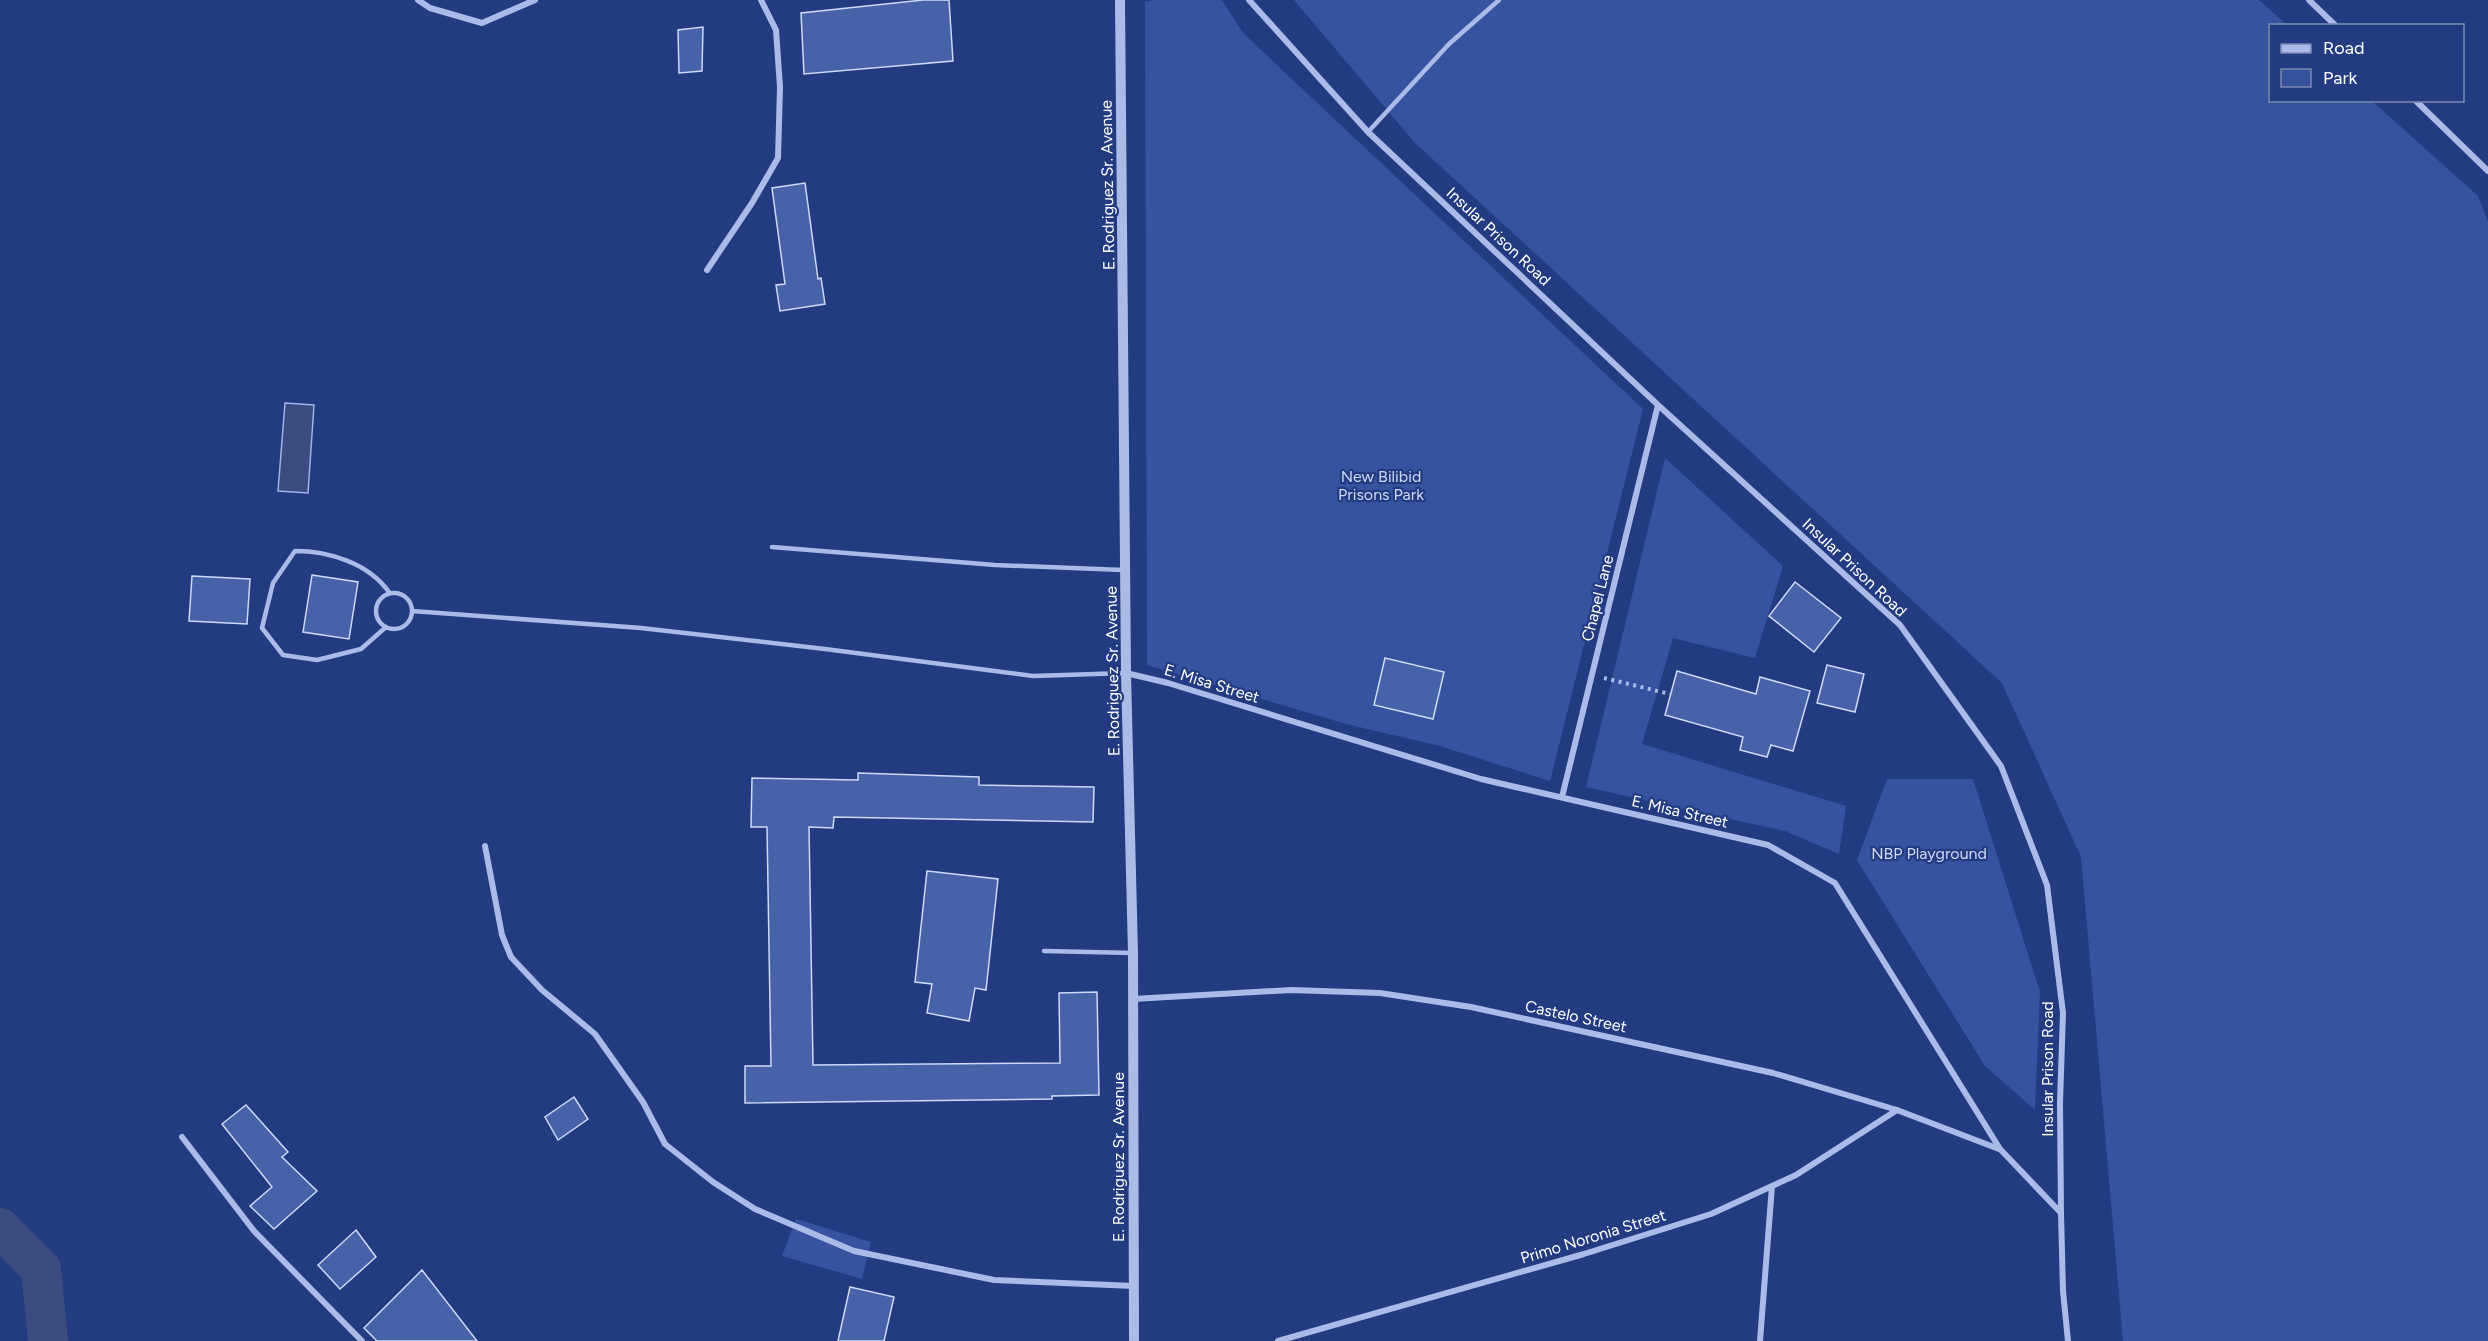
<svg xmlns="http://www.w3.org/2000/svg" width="2488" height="1341" viewBox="0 0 2488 1341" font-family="Figtree,sans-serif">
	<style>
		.green { fill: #37539f }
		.water { fill: #3b4c80; stroke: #9eb3e8; stroke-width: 1.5 }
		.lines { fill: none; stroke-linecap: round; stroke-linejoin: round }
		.river { stroke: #3b4c80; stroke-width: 40 }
		.building { fill: #4762a8; stroke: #ced9f6; stroke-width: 1.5 }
		.path { stroke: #aabbe7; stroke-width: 4; stroke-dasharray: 3 4.5; stroke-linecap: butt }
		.service { stroke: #aabbe7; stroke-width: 4.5 }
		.minor { stroke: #aabbe7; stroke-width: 6 }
		.tertiary { stroke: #aabbe7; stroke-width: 10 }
		.labels { text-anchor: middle; stroke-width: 4.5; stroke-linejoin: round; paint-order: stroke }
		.street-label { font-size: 16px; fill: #fff; stroke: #233b81 }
		.park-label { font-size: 16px; fill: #ced9f6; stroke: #233b81 }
	</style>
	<rect width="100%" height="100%" fill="#233b81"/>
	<!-- green -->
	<path class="green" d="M1155,0H1222L1243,33L1643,409L1550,781L1440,746L1346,724L1147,665L1145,2Z
		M1294,0H2259L2287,25L2270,26V100L2372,101L2478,196L2488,221V1341H2123L2081,857L2002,683L1415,143Z
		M1665,458L1783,566L1755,658L1673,638L1642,744L1846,806L1839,854L1785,831L1586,787Z
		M1887,779H1973L2040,992L2035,1110L1985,1066L1857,860Z
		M796,1219L871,1242L862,1279L782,1256Z"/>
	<!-- water -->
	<path class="water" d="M285,403L314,405L308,493L278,491Z"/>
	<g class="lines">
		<!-- river -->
		<path class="river" d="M0,1228L41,1269L48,1341"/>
	</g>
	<!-- building -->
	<path class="building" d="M923,0H949L953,61L804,74L801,13Z
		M703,27L702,71L679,73L678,30Z
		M805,183L818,279L821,278L825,304L780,311L776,285L785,284L772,188Z
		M312,575L358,582L349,639L303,632Z
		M192,576L250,579L247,624L189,621Z
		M1795,582L1841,618L1814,652L1769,616Z
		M1385,658L1444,672L1433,719L1374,705Z
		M1827,665L1864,674L1855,712L1817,703Z
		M1677,671L1756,694L1760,677L1810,691L1793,751L1771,745L1767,757L1740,750L1743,737L1665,715Z
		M858,773L979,777V785L1094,787L1093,822L834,817L833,828L809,827L813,1065L1060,1063L1059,993L1097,992L1099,1095L1052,1096V1099L745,1103V1066H771L767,827H751L752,778L858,780Z
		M927,871L998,879L986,990L975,988L969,1021L927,1013L932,984L915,982Z
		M574,1097L588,1119L558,1140L545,1117Z
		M246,1105L288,1152L282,1157L317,1191L274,1229L250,1206L272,1187L222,1124Z
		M356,1230L376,1257L340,1289L318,1265Z
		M422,1270L477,1341H377L364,1328Z
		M850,1287L894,1297L884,1341H838Z"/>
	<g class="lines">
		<!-- path -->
		<path class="path" d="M1604,678L1670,694"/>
		<!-- service -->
		<path class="service" d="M1368,132L1449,44L1499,0
			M772,547L995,565L1123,570
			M376 611a18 18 0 1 1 36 0a18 18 0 1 1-36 0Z
			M412,611L641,628L825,649L1033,676L1126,673
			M386,627L361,649L317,660L283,655L262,628L273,583L295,551C329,551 368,563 389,592
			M1044,951L1133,953"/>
		<!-- minor -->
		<path class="minor" d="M418,0L430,8L482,23L535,0
			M1249,0L1368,132L1658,405L1900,625L2001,766L2047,885L2063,1013L2060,1103L2061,1213L2063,1291L2068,1341
			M2309,0L2336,26
			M2415,100L2488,171
			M707,270L752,203L778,158L780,87L776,30L761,0
			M1126,673L1168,683L1481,779L1768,845L1835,883L2000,1149L2061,1213
			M1562,797L1658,405
			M485,846L502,935L511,957L542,990L595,1034L643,1102L665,1144L713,1182L755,1209L854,1251L994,1280L1134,1286
			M1133,999L1291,990L1380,993L1471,1007L1773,1073L1897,1110L1999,1149
			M182,1137L254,1231L362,1341
			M1278,1341L1584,1254L1711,1214L1796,1175L1897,1110
			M1760,1341L1772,1186"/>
		<!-- tertiary -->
		<path class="tertiary" d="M1120,0L1126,673L1133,953L1134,1341"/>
	</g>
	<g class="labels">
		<!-- street labels -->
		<g class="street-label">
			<text transform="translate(1107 185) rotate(-91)" y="6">E. Rodriguez Sr. Avenue</text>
			<text transform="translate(1499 236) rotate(43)" y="6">Insular Prison Road</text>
			<text transform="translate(1855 567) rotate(43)" y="6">Insular Prison Road</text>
			<text transform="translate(1597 598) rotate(-76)" y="6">Chapel Lane</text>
			<text transform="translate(1112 671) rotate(-91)" y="6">E. Rodriguez Sr. Avenue</text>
			<text transform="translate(1212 683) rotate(17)" y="6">E. Misa Street</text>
			<text transform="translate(1680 811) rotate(13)" y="6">E. Misa Street</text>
			<text transform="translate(1576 1016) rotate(12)" y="6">Castelo Street</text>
			<text transform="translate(2047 1069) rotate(-90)" y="6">Insular Prison Road</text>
			<text transform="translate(1118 1157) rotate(-90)" y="6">E. Rodriguez Sr. Avenue</text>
			<text transform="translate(1593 1236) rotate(-17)" y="6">Primo Noronia Street</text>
		</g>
		<!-- park labels -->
		<g class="park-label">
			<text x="1381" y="482">New Bilibid<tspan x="1381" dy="18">Prisons Park</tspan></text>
			<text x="1929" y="859">NBP Playground</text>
		</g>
	</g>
	<!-- legend -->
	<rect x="2269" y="24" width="195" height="78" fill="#233b81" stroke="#7b89b3" stroke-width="1.5"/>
	<rect x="2281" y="44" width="30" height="9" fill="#aabbe7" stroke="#7b89b3" stroke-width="1.5"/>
	<text x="2323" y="54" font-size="18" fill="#ffffff">Road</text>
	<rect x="2281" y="69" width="30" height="18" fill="#37539f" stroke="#7b89b3" stroke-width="1.5"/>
	<text x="2323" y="84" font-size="18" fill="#ffffff">Park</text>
</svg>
